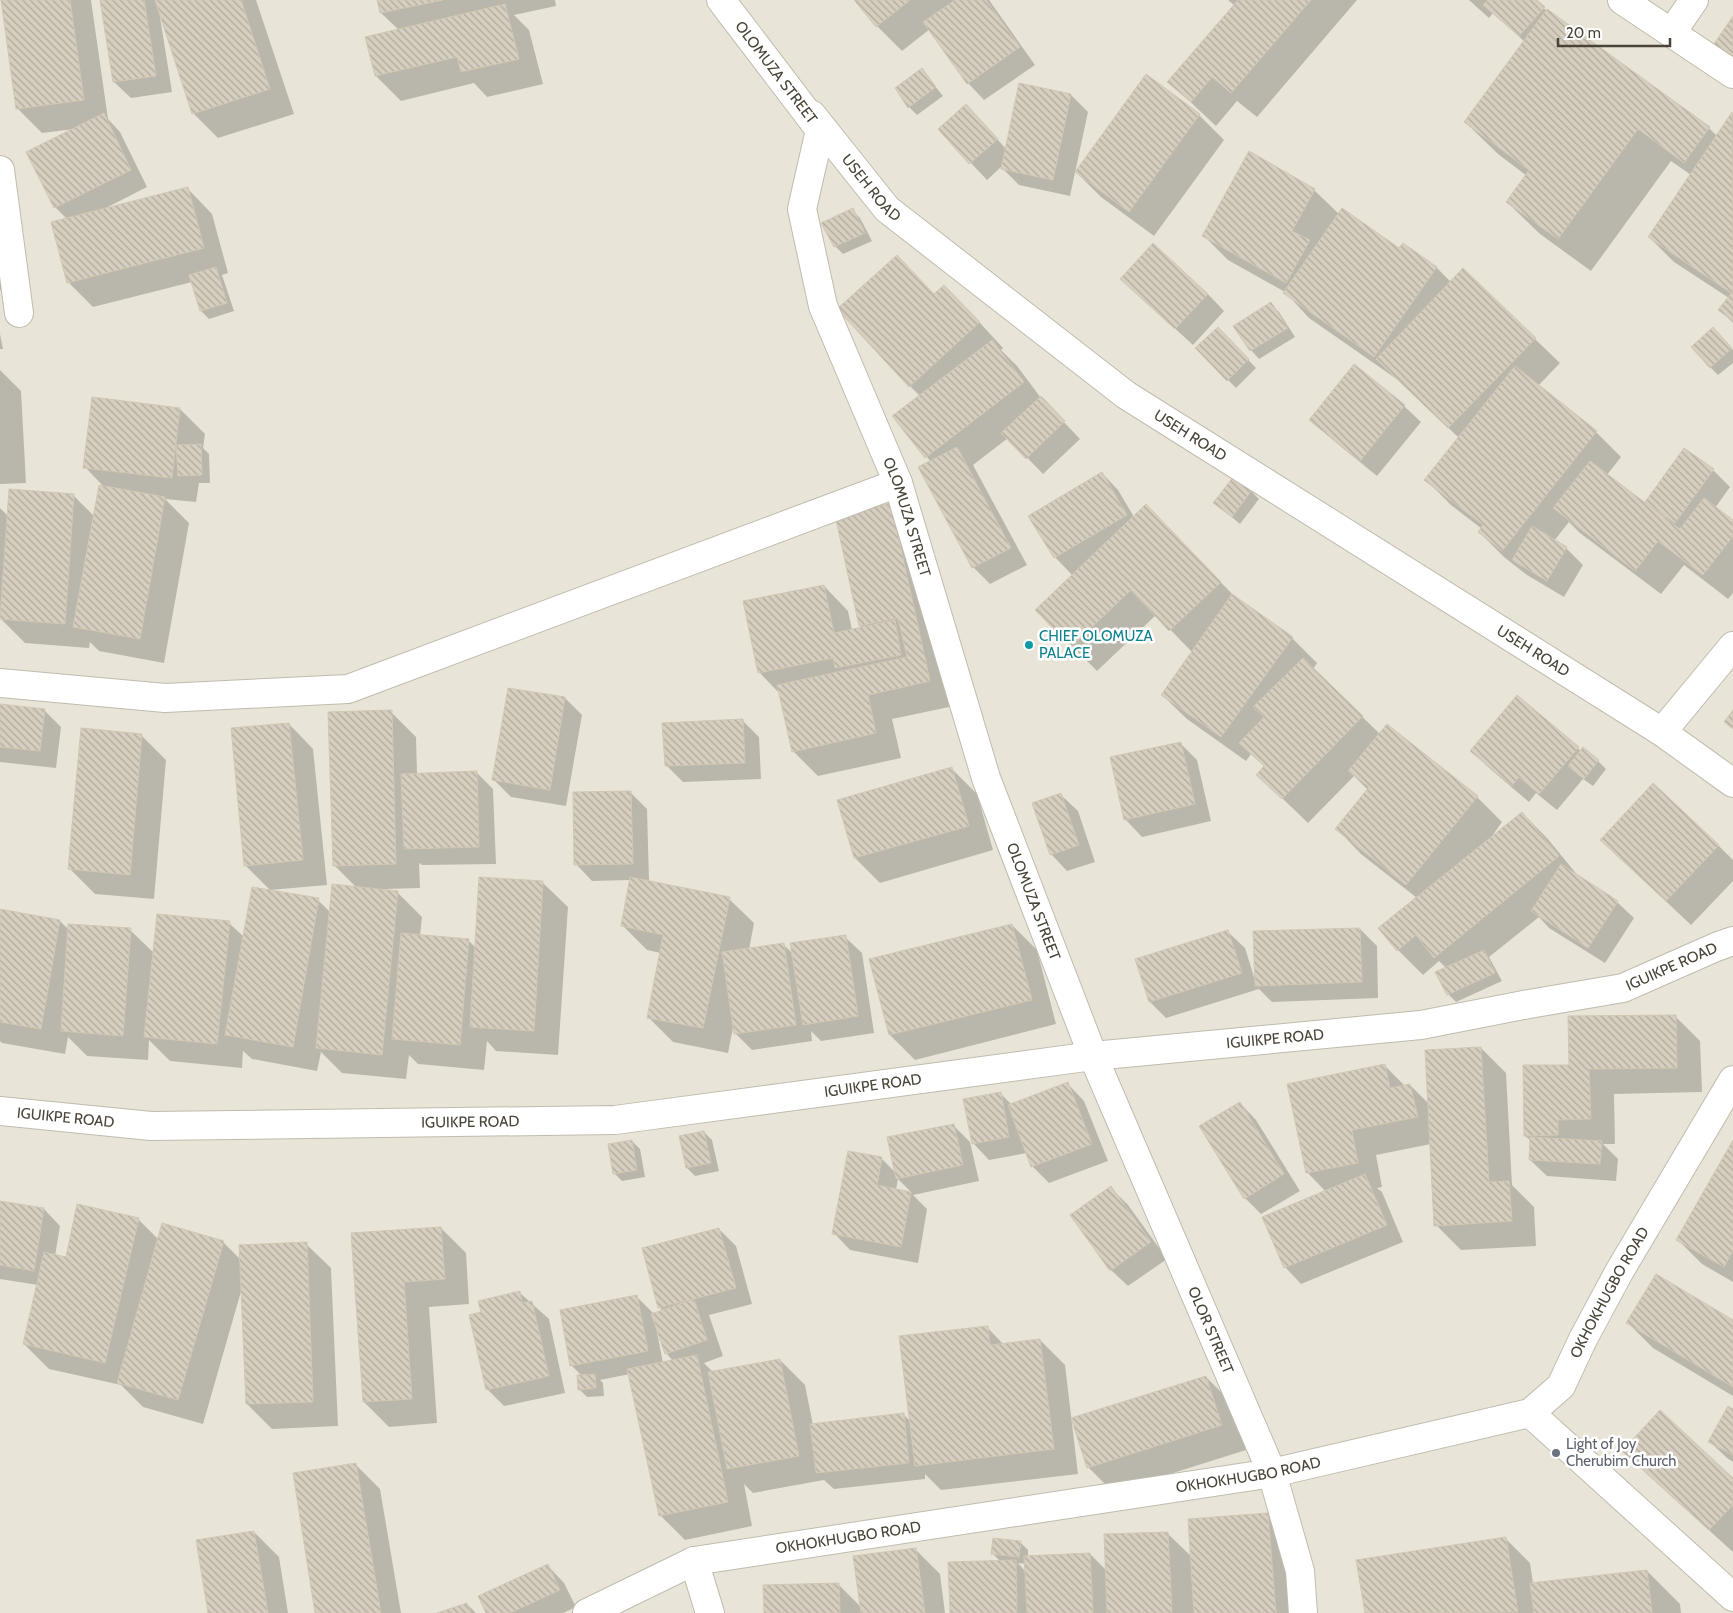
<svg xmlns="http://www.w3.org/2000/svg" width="1733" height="1613" viewBox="0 0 1733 1613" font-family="Cabin,sans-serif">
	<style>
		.residential { fill: #e8e5d8 }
		.shadow { fill: #0003; fill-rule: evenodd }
		.building { fill: url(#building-back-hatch); stroke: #d1c7b3 }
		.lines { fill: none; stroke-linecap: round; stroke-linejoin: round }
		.minor-casing { stroke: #c0bbad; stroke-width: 30 }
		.minor { stroke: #fff; stroke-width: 28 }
		.culture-dot { fill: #0f9aa8; stroke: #fff; stroke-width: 2 }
		.worship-dot { fill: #6b7280; stroke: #fff; stroke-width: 2 }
		.labels { text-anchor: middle; stroke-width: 5; stroke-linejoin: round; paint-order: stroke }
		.street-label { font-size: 15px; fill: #494338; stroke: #fff }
		.culture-label { font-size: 15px; fill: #0d838f; stroke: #fff; text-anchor: start }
		.worship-label { font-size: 15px; fill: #5b616d; stroke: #fff; text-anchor: start }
	</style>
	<defs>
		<pattern id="building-back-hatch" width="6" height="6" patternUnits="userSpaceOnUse" patternTransform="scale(1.25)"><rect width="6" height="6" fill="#d6cfc0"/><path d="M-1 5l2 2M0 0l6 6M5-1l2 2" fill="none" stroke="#b0aa9d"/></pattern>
	</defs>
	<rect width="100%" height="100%" fill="#f5f2ea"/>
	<!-- residential -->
	<path class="residential" d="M0,0H1733V1613H0Z"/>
	<!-- shadow -->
	<path class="shadow" d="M2,0H91L108,119L120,132L147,187L102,210L188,189L212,214L228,273L222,275L234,311L209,319L201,311L192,282L93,307L68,282L67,219L55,207L74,129L42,133L17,108Z
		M101,0H256L294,114L218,138L193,113L162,16L160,17L172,92L131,98L114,82Z
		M379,0H555L556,6L514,15L529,30L543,84L487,97L474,83L401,101L376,76L399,30L381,13Z
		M856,0H989L1035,65L984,100L968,83L930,29L902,51L877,26Z
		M1228,0H1357L1257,117L1237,101L1216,126L1169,82L1235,6Z
		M1469,0H1535L1547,11L1709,128L1717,136L1733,114V323L1720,310L1729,298L1674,262L1649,237L1691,175L1671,161L1591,271L1540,234L1507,202L1527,176L1498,154L1465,122L1525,42L1493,13L1489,18Z
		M922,70L943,96L917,115L909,107Z
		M1020,84L1071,95L1088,112L1070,196L1019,185L1001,167L987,180L939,129L982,122L1006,149Z
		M1199,115L1224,140L1154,236L1101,197L1076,172Z
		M1249,153L1314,190L1339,214L1400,249L1437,268L1451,282L1535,339L1560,363L1538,386L1596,432L1621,457L1607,475L1653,510L1654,509L1647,502L1685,450L1713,470L1730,487L1715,508L1733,522V593L1728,599L1684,565L1661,594L1580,533L1569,522L1554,541L1566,548L1583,565L1564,597L1527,575L1504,557L1479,532L1482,529L1451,505L1426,480L1459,438L1398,380L1309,318L1285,292L1228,260L1203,235Z
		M852,210L860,218L872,241L843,254L835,246Z
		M0,249L15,286L0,290Z
		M1208,294L1224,311L1193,345L1138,295Z
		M935,295L969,311L1003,348L1001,350L1017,366L1041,398L1080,439L1043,474L1008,438L973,465L1027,565L990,584L973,567L931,462L894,416L920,396L910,386Z
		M1271,304L1279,312L1295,337L1259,359L1251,350Z
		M1218,328L1256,368L1236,388L1197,348Z
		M0,334L3,349H0Z
		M1721,337L1733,350V363L1718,375L1710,367Z
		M0,370L21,391L26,483L0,484Z
		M93,398L180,409L205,434L203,448L209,454L210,483H199L196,502L165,499L189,523L164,663L99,651L90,642L89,648L25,643L0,618V508L8,516L74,496L94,516L105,488L85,467Z
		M1404,406L1421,422L1377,476L1328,436L1311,420Z
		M1102,473L1118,490L1134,517L1171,531L1237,599L1292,638L1317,663L1313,669L1380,734L1387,725L1477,797L1502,822L1490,839L1522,813L1547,838L1579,877L1617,902L1634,918L1605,963L1549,928L1539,917L1489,957L1502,981L1456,1002L1448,994L1447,969L1439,961L1423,975L1398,950L1417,898L1361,854L1337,829L1368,790L1354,776L1308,823L1258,775L1266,767L1252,753L1246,761L1187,719L1162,695L1192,652L1156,615L1097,671L1072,646L1073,576L1055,557Z
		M1251,491L1259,499L1240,524L1215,503Z
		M891,504L954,706L892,719L901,758L818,776L793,751L780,694L759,672L824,586L848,611L852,630L863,628L860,626Z
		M509,689L565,698L582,715L566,806L511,797L494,780Z
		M1517,697L1581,751L1598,761L1606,769L1593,786L1583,779L1557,810L1536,793L1529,802L1488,767L1472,751Z
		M0,706L44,710L61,727L56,768L0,762Z
		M391,712L416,737L417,774L477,773L493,789L496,864L422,865L419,863L420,888L386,889V891L397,892L422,917L420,936L468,940L476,948L481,879L543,883L568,907L558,1055L496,1051L487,1041L484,1070L418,1064L409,1055L406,1079L342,1073L321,1052L317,1071L252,1059L243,1051L242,1068L170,1061L149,1040L148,1060L87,1056L68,1037L65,1054L2,1043L0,1041V911L60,921L69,930H130L154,953L229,923L244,937L318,900L330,912L357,888L334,865Z
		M742,720L759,737L761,779L683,782L666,765Z
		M289,724L313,749L327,885L270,890L245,865Z
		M141,735L166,760L154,899L95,894L70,869Z
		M1180,743L1197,760L1211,821L1142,837L1126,820L1111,758Z
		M952,769L977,794L993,850L880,883L855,858Z
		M630,792L647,809L649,880H644L729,899L754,923L749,950L784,945L793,954L845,937L862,953L874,1033L821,1041L811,1031L812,1041L752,1050L735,1033L734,1023L728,1053L673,1042L648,1017L661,953L647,950L622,925L631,880L592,881L576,864Z
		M1061,795L1078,811L1095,862L1067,871L1051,854Z
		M1601,840L1718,845L1733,860V881L1691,925Z
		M1012,925L1037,950L1056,1024L915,1060L890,1035Z
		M1360,929L1377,946L1378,998L1272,1002L1259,989L1166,1018L1150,1002L1228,932L1245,948L1255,980Z
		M1675,1016L1700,1041L1702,1092L1614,1094L1615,1144H1603L1618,1159L1616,1181L1547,1176L1530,1160L1531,1141L1525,1136L1570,1066Z
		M1481,1048L1506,1073L1512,1185L1534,1207L1536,1246L1461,1250L1436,1225L1431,1144L1376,1155L1382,1187L1377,1188L1382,1192L1403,1242L1301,1284L1285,1267L1326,1192L1307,1172L1384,1065L1405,1086L1410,1085L1429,1104Z
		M1068,1084L1084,1101L1108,1161L1049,1183L1032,1166L1027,1153L989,1160L973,1143L1000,1093L1012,1105Z
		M1240,1103L1256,1120L1300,1191L1261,1214L1245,1198Z
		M953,1125L970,1142L979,1181L913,1195L927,1209L918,1263L850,1250L834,1233L882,1159L896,1173ZM898,1179L912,1193L896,1190Z
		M704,1132L712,1140L719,1171L695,1176L687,1168L680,1137Z
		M632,1141L640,1149L645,1177L622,1181L614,1173Z
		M1733,1142V1282L1702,1264L1677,1239Z
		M1111,1188L1128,1205L1167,1259L1128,1286L1111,1270Z
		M0,1202L44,1209L60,1226L55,1256L67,1258L138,1219L159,1240L223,1242L241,1260L306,1244L331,1268L338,1426L272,1429L247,1404L242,1288L203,1424L143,1407L121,1385L49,1369L24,1344L38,1285L0,1279Z
		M441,1228L466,1253L469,1304L429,1307L437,1423L389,1427L364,1402L352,1234Z
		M719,1229L736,1246L752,1304L709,1315L723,1356L704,1363L713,1372L780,1360L805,1385L813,1425L903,1414L911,1422L987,1327L1004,1345L1040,1340L1065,1365L1078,1474L941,1490L925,1474V1479L834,1489L824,1480L753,1493L744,1484L752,1526L685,1540L660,1515L630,1374L600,1380L603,1383L604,1396L587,1397L579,1389L582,1376L571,1365L637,1297L654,1314L663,1311L659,1307ZM657,1332H659L666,1353L673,1361L663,1363Z
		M520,1293L549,1319L565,1393L504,1406L487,1389L482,1313Z
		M1733,1321V1396L1653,1348L1628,1323Z
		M1206,1377L1231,1402L1246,1450L1113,1492L1088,1467Z
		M1733,1411V1462L1727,1458L1710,1442Z
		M1624,1451L1733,1480V1552L1648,1475Z
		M355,1464L380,1489L401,1613H317Z
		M1268,1514L1293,1539L1298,1613H951L1000,1561L993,1554L1020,1542L1028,1550V1557L1090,1554L1107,1571L1167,1533L1192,1557ZM1018,1563L1026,1564V1572Z
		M254,1532L279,1557L288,1613H210Z
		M1505,1538L1530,1563L1533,1583L1647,1571L1680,1604L1681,1613H1366L1358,1561Z
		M915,1549L940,1574L945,1613H765L838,1584L861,1607Z
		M548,1566L564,1583L576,1607L563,1613H487Z
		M467,1604L476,1613H441Z"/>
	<!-- building -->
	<path class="building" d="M1,0H70L84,100L16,109Z
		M100,0H144L156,76L113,82Z
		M155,0H241L270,89L192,114Z
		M377,0H443L380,13Z
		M854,0H910L876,27Z
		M955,0H986L1020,47L967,84L923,22Z
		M1238,0H1311L1231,93L1212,77L1191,102L1167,82Z
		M1488,0H1537L1545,7L1519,36L1483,5Z
		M505,4L519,59L461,72L457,57L375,76L365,37Z
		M1547,9L1710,127L1684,163L1638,129L1558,239L1506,202L1529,170L1464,122Z
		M1733,16V57L1714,44Z
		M922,68L936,87L908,108L895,88Z
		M1146,74L1200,114L1129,212L1075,172Z
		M1019,83L1071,94L1053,180L1001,169Z
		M966,104L998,139L969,164L938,129Z
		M1732,112L1733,290L1731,293L1648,237Z
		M104,113L131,170L54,208L26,152Z
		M1249,151L1315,189L1292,231L1310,240L1286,283L1202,236Z
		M188,187L204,248L67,283L51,222Z
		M853,208L865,233L834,247L821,223Z
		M1342,208L1399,248L1403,243L1437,267L1374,357L1283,293Z
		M1153,243L1208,294L1175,329L1120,279Z
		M897,255L934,294L944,285L980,322L909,387L837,309Z
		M216,267L227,303L200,311L189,275Z
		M1463,268L1536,338L1448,428L1376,359Z
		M1733,291V321L1718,310Z
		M1271,302L1288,328L1250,351L1233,326Z
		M1218,327L1249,359L1227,381L1195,348Z
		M1713,327L1732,348L1710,368L1691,347Z
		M992,340L1024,382L925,458L892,416Z
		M1354,364L1405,405L1360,461L1309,420Z
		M1515,366L1597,431L1502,551L1478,532L1483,525L1424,480Z
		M1041,396L1065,421L1026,459L1001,433Z
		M92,397L180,408L172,478L83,468Z
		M201,444L202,475L178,476L176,445Z
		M957,447L1011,548L972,568L918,467Z
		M1684,448L1714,469L1675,523L1645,502Z
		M1590,461L1680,529L1704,498L1733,520V536L1703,575L1658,541L1635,571L1553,508Z
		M1102,472L1127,515L1054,558L1028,516Z
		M1234,476L1252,490L1232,517L1213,503Z
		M99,485L165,497L140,639L73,627Z
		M9,489L74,494L65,624L0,619Z
		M891,503L930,681L868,695L876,733L792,752L777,685L907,657L898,618L859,626L835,515Z
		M1146,504L1221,582L1169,631L1131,590L1071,647L1035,610Z
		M1532,526L1567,547L1547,581L1512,560Z
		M824,585L834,633L895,620L901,655L835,668L833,658L758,673L743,601Z
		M1232,594L1293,637L1221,737L1161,695Z
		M1303,658L1363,716L1282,799L1256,775L1264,766L1239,743L1264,717L1253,707Z
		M508,688L565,697L550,790L492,780Z
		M1517,695L1579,747L1539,794L1519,777L1512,786L1470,751Z
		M0,704L45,709L40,751L0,747Z
		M392,710L396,864L333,866L328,712Z
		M1733,710V729L1724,722Z
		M743,719L745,763L665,766L662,723Z
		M289,723L303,860L244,866L231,728Z
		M1387,724L1478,796L1406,885L1335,829L1369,787L1348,771Z
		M81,728L142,734L130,875L68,869Z
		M1181,742L1195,804L1124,820L1110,757Z
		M1583,747L1599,760L1584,779L1568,766Z
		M952,767L969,826L854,858L837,800Z
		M477,771L479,847L404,849L401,774Z
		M1653,783L1719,845L1666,901L1600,840Z
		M631,791L633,864L574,865L573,792Z
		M1061,793L1079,845L1050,855L1032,803Z
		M1522,812L1559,856L1434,958L1416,935L1397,951L1378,928Z
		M1561,864L1618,901L1588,948L1531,911Z
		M479,877L543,881L534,1031L470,1027Z
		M630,877L730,897L703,1028L647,1018L663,935L621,926Z
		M332,884L398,891L382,1055L316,1048Z
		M252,887L319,898L293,1047L225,1035Z
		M0,909L60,920L41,1029L0,1022Z
		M157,914L230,921L217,1044L144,1037Z
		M68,924L131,928L123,1036L61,1031Z
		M1012,924L1032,1000L889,1035L869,959Z
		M1360,928L1362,982L1255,986L1253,931Z
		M1228,930L1242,973L1149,1002L1135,959Z
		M401,933L469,939L460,1045L392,1039Z
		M846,935L858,1016L803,1025L790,943Z
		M784,943L796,1025L734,1034L722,952Z
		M1484,950L1495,973L1447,995L1435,972Z
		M1676,1015L1677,1068L1589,1069L1591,1119L1558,1120V1135L1524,1136L1523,1065H1569L1568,1016Z
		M1481,1047L1489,1182L1509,1181L1512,1221L1434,1226L1425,1050Z
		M1385,1064L1390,1088L1410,1084L1418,1117L1352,1130L1358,1163L1306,1173L1287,1084Z
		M1068,1082L1092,1144L1031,1167L1008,1105Z
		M1001,1092L1009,1137L972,1144L963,1099Z
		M1240,1102L1284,1174L1244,1199L1199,1126Z
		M954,1124L963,1165L896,1179L887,1137Z
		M704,1131L711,1163L686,1168L679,1136Z
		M1530,1137L1602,1141L1600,1164L1529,1160Z
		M632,1140L637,1170L613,1174L608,1144Z
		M1733,1140V1251L1724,1267L1676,1240Z
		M848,1151L882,1157L877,1185L911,1192L901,1247L832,1234Z
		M1365,1174L1387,1225L1284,1268L1262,1217Z
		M1111,1186L1151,1242L1110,1271L1070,1215Z
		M0,1201L44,1208L34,1271L0,1265Z
		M77,1204L139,1218L105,1363L23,1344L44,1252L66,1257Z
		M162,1223L224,1241L178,1400L117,1383Z
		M441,1227L445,1279L404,1282L412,1399L363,1402L351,1233Z
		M719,1228L736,1288L658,1308L642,1248Z
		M307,1242L313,1402L246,1404L239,1245Z
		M1656,1274L1733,1320V1387L1626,1323Z
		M520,1291L522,1303L532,1301L549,1376L486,1390L469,1315L481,1312L478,1301Z
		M637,1295L648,1351L570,1366L560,1310Z
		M694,1299L707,1340L665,1354L651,1314Z
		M988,1326L990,1345L1040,1339L1054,1449L915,1466L899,1336Z
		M697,1355L728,1502L659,1516L627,1369Z
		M780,1359L799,1456L727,1469L708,1372Z
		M595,1374L596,1388L578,1390L577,1375Z
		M1206,1376L1222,1425L1087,1468L1071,1418Z
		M1728,1406L1733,1409V1455L1708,1442Z
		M1660,1410L1733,1478V1505L1709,1530L1622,1451Z
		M904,1413L909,1463L816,1473L810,1424Z
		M356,1463L381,1613H315L293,1473Z
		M1268,1513L1276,1613H1194L1188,1519Z
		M254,1531L268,1613H208L196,1540Z
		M1168,1532L1172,1613H1107L1104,1534Z
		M1506,1537L1518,1612L1365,1613L1356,1560Z
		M993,1538L1021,1541L1019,1557L991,1554Z
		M916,1548L925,1613H861L853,1556Z
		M1090,1553L1093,1613H1027L1024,1556Z
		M1016,1560L1017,1613H950L948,1562Z
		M548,1564L560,1590L510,1613H486L478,1596Z
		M1647,1570L1652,1613H1534L1530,1583Z
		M839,1583L840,1613H764L763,1585Z
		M467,1603L471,1613H437Z"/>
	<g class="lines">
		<defs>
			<g id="minor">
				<path id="s1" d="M721,0L820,130L802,209L823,306L898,483L986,778L1093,1056L1272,1473L1300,1571L1303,1613"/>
				<path d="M1622,0L1733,74"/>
				<path d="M1672,32L1694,0"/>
				<path id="s2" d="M812,115L887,209L1126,395L1662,732L1733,783"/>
				<path d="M0,170L19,313"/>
				<path d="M0,683L165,698L348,689L898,483"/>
				<path d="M1662,732L1733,646"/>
				<path id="s3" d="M0,1111L151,1126L615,1120L1093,1056L1421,1025L1529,1004L1623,988L1716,947L1733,941"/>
				<path d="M1530,1413L1733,1597"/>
				<path d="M694,1561L710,1613"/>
				<path id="s4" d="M587,1613L694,1561L1272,1473L1530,1413L1561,1386L1583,1339L1619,1272L1733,1080"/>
			</g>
		</defs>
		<!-- minor casing -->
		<use href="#minor" class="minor-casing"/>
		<!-- minor -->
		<use href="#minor" class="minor"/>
	</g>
	<!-- markers -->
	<circle class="culture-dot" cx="1029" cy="645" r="5"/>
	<circle class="worship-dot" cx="1556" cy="1453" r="5"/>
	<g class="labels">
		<!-- street labels -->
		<g class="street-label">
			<text dy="5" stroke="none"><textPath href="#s1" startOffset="91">OLOMUZA STREET</textPath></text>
			<text dy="5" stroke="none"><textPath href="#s2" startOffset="94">USEH ROAD</textPath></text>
			<text dy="5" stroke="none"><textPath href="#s2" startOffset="499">USEH ROAD</textPath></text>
			<text dy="5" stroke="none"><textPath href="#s1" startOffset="571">OLOMUZA STREET</textPath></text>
			<text dy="5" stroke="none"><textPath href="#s2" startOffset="904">USEH ROAD</textPath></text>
			<text dy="5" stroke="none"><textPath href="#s1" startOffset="976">OLOMUZA STREET</textPath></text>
			<text dy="5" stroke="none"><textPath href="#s3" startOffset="1686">IGUIKPE ROAD</textPath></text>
			<text dy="5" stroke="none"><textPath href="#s3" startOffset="1281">IGUIKPE ROAD</textPath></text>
			<text dy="5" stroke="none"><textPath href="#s3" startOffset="876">IGUIKPE ROAD</textPath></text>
			<text dy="5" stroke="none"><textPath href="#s3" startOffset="66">IGUIKPE ROAD</textPath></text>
			<text dy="5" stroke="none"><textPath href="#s3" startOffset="471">IGUIKPE ROAD</textPath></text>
			<text dy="5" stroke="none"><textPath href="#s4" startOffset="1115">OKHOKHUGBO ROAD</textPath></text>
			<text dy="5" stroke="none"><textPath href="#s1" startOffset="1440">OLOR STREET</textPath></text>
			<text dy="5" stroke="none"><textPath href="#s4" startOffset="680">OKHOKHUGBO ROAD</textPath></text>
			<text dy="5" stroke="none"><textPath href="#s4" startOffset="275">OKHOKHUGBO ROAD</textPath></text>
		</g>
		<!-- culture labels -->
		<g class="culture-label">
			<text x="1039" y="641">CHIEF OLOMUZA<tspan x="1039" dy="17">PALACE</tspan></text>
		</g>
		<!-- worship labels -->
		<g class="worship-label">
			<text x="1566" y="1449">Light of Joy<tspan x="1566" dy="17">Cherubim Church</tspan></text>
		</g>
	</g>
	<!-- scale -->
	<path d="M1558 38v8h112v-8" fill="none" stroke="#494338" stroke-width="2.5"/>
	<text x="1566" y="38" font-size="15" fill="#494338" stroke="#ffffff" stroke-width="4" paint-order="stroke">20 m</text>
</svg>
